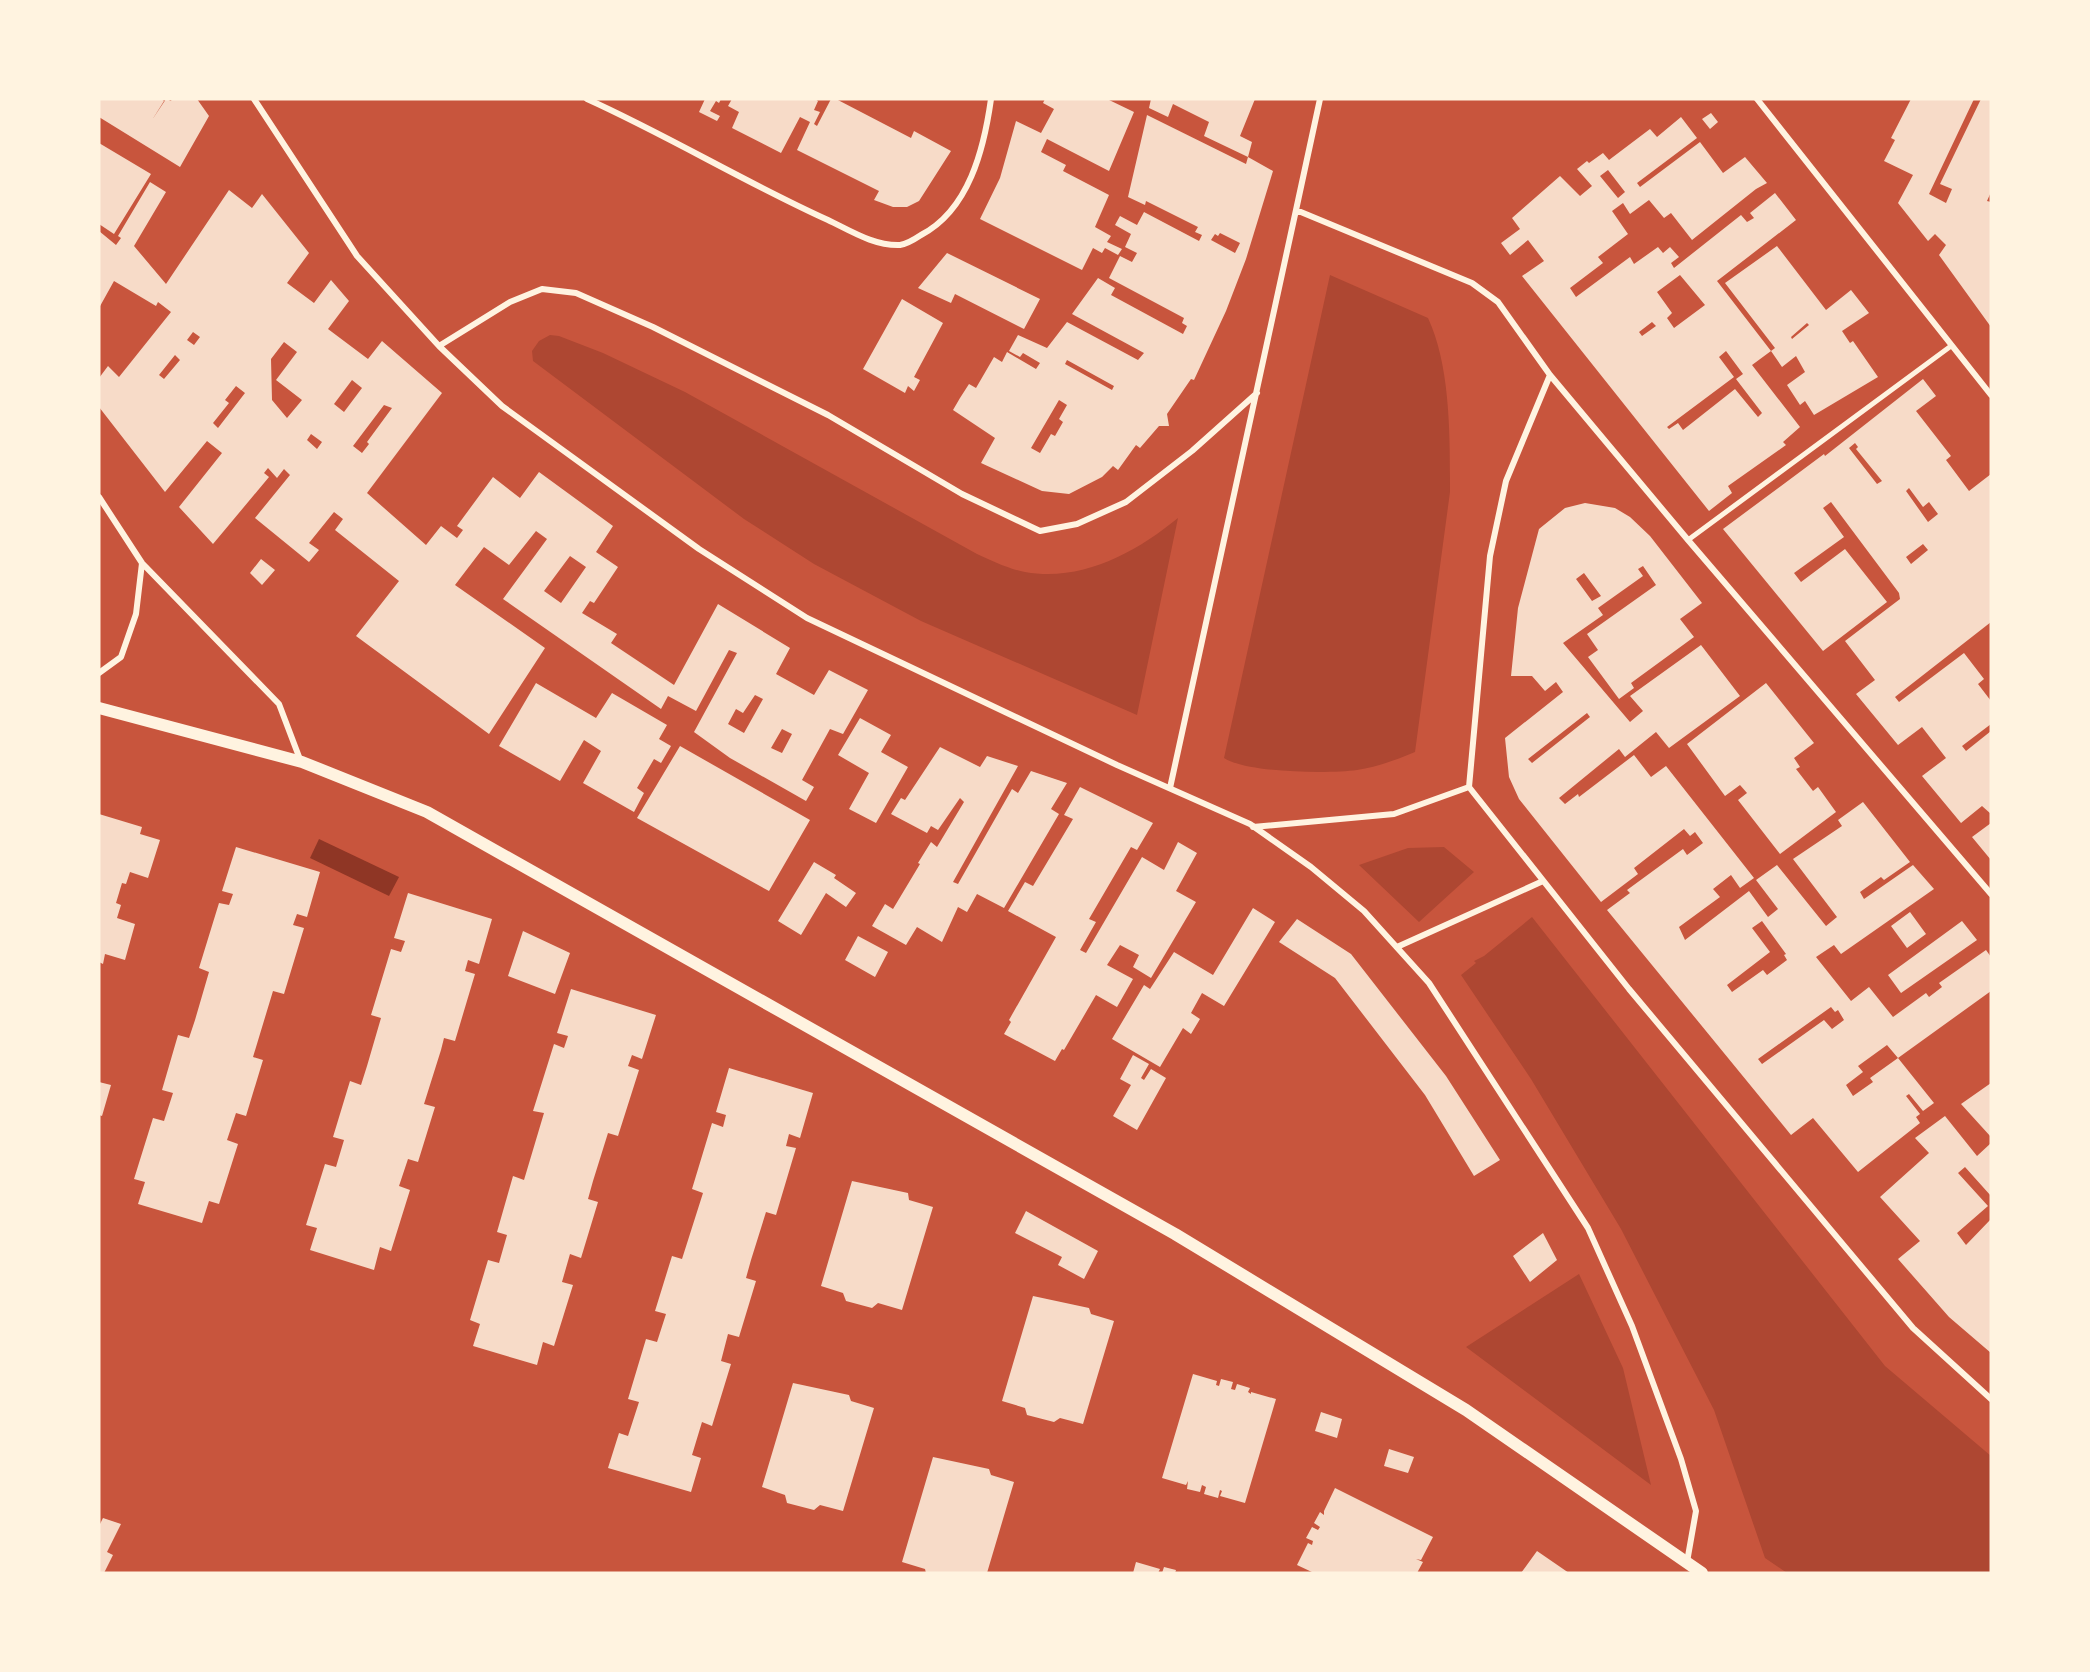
<svg xmlns="http://www.w3.org/2000/svg" width="2090" height="1672" viewBox="0 0 2090 1672" font-family="Manrope,sans-serif">
	<style>
		.green { fill: #ae4732 }
		.water { fill: #8f3625 }
		.building { fill: #f7dbc8; fill-rule: evenodd }
		.lines { fill: none; stroke-linecap: round; stroke-linejoin: round }
		.pedestrian { stroke: #fff3e0; stroke-width: 5 }
		.minor { stroke: #fff3e0; stroke-width: 6 }
		.secondary { stroke: #fff3e0; stroke-width: 12 }
	</style>
	<rect width="100%" height="100%" fill="#c8553d"/>
	<!-- green -->
	<path class="green" d="M1330,275L1428,318C1451,367 1450,439 1450,492L1415,752C1396,760 1377,767 1357,770C1329,774 1247,773 1224,758Z
		M550,335L559,336L603,353L685,392L977,554C992,561 1009,569 1025,572C1082,582 1135,553 1178,518L1137,715L921,621L814,564L744,519L533,361L532,351L539,341Z
		M1444,847L1474,872L1419,922L1359,865L1408,848Z
		M1532,917L1885,1366L1991,1456V1573H1787L1765,1558L1714,1410L1621,1229L1531,1079L1461,975L1476,963L1474,961L1484,956Z
		M1579,1274L1623,1368L1651,1485L1466,1347Z"/>
	<!-- water -->
	<path class="water" d="M319,839L399,877L389,896L310,858Z"/>
	<!-- building -->
	<path class="building" d="M99,99H161L164,101L152,120L166,99L171,101L172,99H197L209,116L180,167L99,117Z
		M705,99H721L719,103L716,101L710,111L720,116L717,121L699,112Z
		M732,99H815L818,101L814,110L820,112L814,124L817,126L831,99H836L911,138L914,131L951,151L919,201L907,207H893L874,200L879,191L797,150L810,122L800,117L781,153L732,128L739,112L728,106Z
		M1045,99H1107L1134,112L1109,171L1047,139L1041,152L1066,165L1063,171L1109,195L1095,227L1111,236L1107,242L1122,249L1118,255L1105,248L1102,253L1093,248L1082,270L980,219L1000,178L1016,121L1041,133L1054,109L1043,103Z
		M1151,99H1255L1240,136L1252,142L1248,157L1273,171L1246,259L1226,311L1194,380L1191,379L1167,414L1169,426H1159L1140,448L1136,445L1118,470L1113,466L1102,477L1069,494L1042,491L981,463L995,438L953,410L960,398L969,384L976,388L994,357L1002,362L1007,352L1036,369L1040,363L1023,353L1020,357L1009,351L1018,335L1047,348L1067,322L1138,360L1144,353L1072,314L1098,278L1115,288L1111,295L1183,334L1187,326L1182,323L1184,318L1109,278L1120,256L1132,262L1137,253L1125,247L1131,234L1115,225L1120,216L1137,225L1144,212L1199,241L1202,235L1195,232L1198,227L1146,201L1145,205L1128,197L1147,115L1246,164L1248,157L1204,136L1209,122L1173,104L1168,117L1149,108ZM1220,233L1240,243L1235,253L1211,240L1215,234L1218,236ZM1067,360L1114,386L1112,390L1065,364ZM1059,400L1067,405L1059,419L1063,422L1055,436L1051,434L1040,453L1031,448Z
		M1911,99H1974L1929,194L1946,203L1952,189L1940,184L1981,99H1991V192L1987,201L1991,202V327L1939,255L1946,245L1935,234L1928,241L1898,203L1913,175L1884,161L1895,140L1891,138Z
		M1711,113L1718,122L1710,129L1702,119Z
		M1681,117L1697,138L1637,183L1640,187L1700,142L1723,173L1745,157L1767,183L1756,189L1692,240L1671,213L1664,218L1649,200L1630,214L1623,203L1612,211L1628,234L1598,257L1603,263L1570,288L1576,297L1630,257L1634,264L1658,247L1663,253L1670,247L1679,257L1671,263L1674,268L1741,215L1747,222L1754,218L1750,213L1775,193L1796,220L1717,281L1771,351L1752,365L1800,427L1783,442L1786,445L1728,486L1732,493L1709,511L1522,276L1544,261L1528,240L1510,255L1501,243L1520,229L1512,218L1560,176L1580,196L1592,186L1577,169L1587,161L1589,163L1603,153L1609,160L1650,129L1657,137ZM1608,170L1625,192L1618,198L1600,176ZM1680,275L1705,305L1674,328L1667,318L1672,313L1657,292ZM1652,322L1656,326L1642,336L1639,332ZM1726,351L1743,374L1736,379L1762,413L1758,417L1735,389L1683,430L1678,423L1669,429L1667,427L1734,377L1719,357Z
		M99,143L151,174L114,234L99,224Z
		M150,182L166,192L134,246L166,284L229,190L252,208L262,194L309,253L287,283L314,303L331,280L349,301L328,329L368,359L382,341L442,393L367,493L426,545L441,526L457,538L463,530L457,526L493,477L520,498L539,472L613,526L596,552L618,567L594,603L590,601L582,613L617,634L611,643L674,685L718,604L790,648L776,674L814,695L829,670L868,690L843,734L830,729L802,780L814,787L806,801L730,758L694,732L737,653L729,650L696,711L668,696L661,709L503,599L547,539L536,531L509,565L484,547L455,585L545,648L489,734L356,636L399,581L335,530L343,519L334,512L309,543L319,550L309,562L255,518L290,475L284,469L277,478L268,468L264,473L269,477L213,544L179,507L222,453L207,441L165,492L99,407V378L108,366L119,377L171,312L158,302L156,306L114,281L99,308V231L116,245L121,238L118,236ZM193,332L200,337L194,345L187,340ZM284,342L297,352L276,380L302,400L287,418L272,400L271,359ZM175,355L180,360L164,379L159,375ZM352,380L362,388L344,412L334,404ZM236,386L245,393L218,428L213,423L229,403L225,400ZM384,405L392,408L367,442L369,444L362,453L353,446ZM311,434L322,442L317,449L307,440ZM570,556L586,567L561,603L544,591ZM755,695L763,699L744,733L728,724L736,709L743,713ZM782,729L792,734L782,753L771,748Z
		M1777,246L1826,310L1851,290L1869,313L1842,331L1850,343L1853,341L1878,377L1814,415L1805,401L1800,405L1787,385L1805,372L1796,356L1782,367L1771,351L1775,348L1725,283ZM1807,323L1809,325L1792,339L1791,337Z
		M947,253L1040,299L1024,329L955,294L951,303L918,288Z
		M902,299L943,323L914,377L920,380L914,391L908,386L905,393L863,369Z
		M1923,379L1936,396L1916,411L1951,456L1946,460L1969,491L1991,474V622L1895,697L1899,702L1964,653L1984,679L1978,684L1991,701V724L1962,746L1966,751L1991,731V814L1982,806L1961,823L1922,776L1946,758L1922,727L1898,745L1856,694L1875,680L1845,641L1900,599L1899,593L1831,502L1823,508L1844,537L1794,573L1801,582L1845,549L1887,602L1823,651L1723,529L1824,454L1825,456ZM1855,443L1858,447L1856,449L1882,481L1877,484L1849,448ZM1909,488L1923,507L1929,502L1938,514L1928,522L1906,491ZM1923,544L1928,550L1911,564L1906,557Z
		M1585,503L1615,508L1630,517L1650,536L1702,603L1680,619L1694,637L1631,683L1634,688L1619,699L1588,657L1598,650L1587,634L1656,585L1643,566L1638,569L1643,576L1598,608L1603,615L1563,643L1630,722L1643,711L1630,696L1701,645L1740,696L1669,748L1656,732L1625,757L1619,749L1559,798L1565,804L1578,794L1579,797L1634,755L1651,777L1666,766L1754,878L1740,888L1731,875L1713,889L1720,897L1679,927L1685,940L1749,891L1768,917L1778,909L1756,880L1777,865L1826,926L1837,917L1793,859L1842,826L1838,820L1863,802L1910,862L1884,880L1881,877L1860,892L1864,899L1913,865L1934,889L1841,954L1834,945L1816,957L1851,1001L1869,987L1893,1017L1926,993L1929,997L1942,987L1939,983L1986,950L1991,957V991L1898,1058L1934,1103L1923,1111L1909,1094L1906,1096L1920,1114L1916,1117L1920,1123L1858,1172L1813,1118L1791,1135L1607,910L1630,893L1627,890L1683,849L1687,855L1703,843L1695,832L1690,836L1684,829L1634,868L1638,874L1601,902L1519,799L1509,777L1505,738L1563,692L1556,682L1545,691L1532,676H1511L1518,608L1539,529L1565,508ZM1584,573L1601,596L1592,601L1576,579ZM1587,713L1590,717L1532,763L1528,759ZM1762,921L1786,954L1784,955L1787,960L1767,975L1763,970L1732,992L1727,985L1770,952L1752,928ZM1831,1007L1835,1012L1838,1010L1844,1020L1832,1029L1824,1020L1762,1064L1758,1059ZM1887,1045L1898,1058L1870,1078L1873,1082L1853,1096L1846,1085L1863,1072L1858,1066Z
		M261,559L275,570L262,585L250,573Z
		M536,683L596,718L612,693L667,725L659,739L671,746L661,763L654,759L637,788L644,793L634,812L583,783L601,751L584,740L560,781L499,746Z
		M1766,683L1814,743L1794,758L1800,767L1796,769L1813,791L1818,787L1836,812L1780,854L1738,800L1747,793L1740,785L1725,796L1687,744Z
		M860,718L891,735L881,752L908,767L876,823L849,809L869,773L838,755Z
		M680,746L810,820L769,891L637,818Z
		M940,747L980,767L987,756L1018,766L953,882L958,884L1012,789L1018,793L1031,771L1067,783L1051,809L1059,814L1004,908L977,894L967,912L958,907L942,942L917,927L906,945L872,926L885,904L893,909L920,864L918,863L931,842L937,847L964,802L960,798L938,830L931,826L927,833L891,814L901,798L905,800Z
		M1080,787L1153,823L1137,850L1131,847L1089,919L1096,922L1080,950L1086,953L1142,857L1164,870L1178,842L1197,853L1176,891L1196,902L1151,978L1133,967L1139,955L1120,945L1107,965L1133,979L1117,1007L1096,995L1064,1050L1062,1049L1055,1061L1004,1034L1011,1022L1009,1020L1056,937L1008,911L1025,882L1033,886L1073,819L1064,815Z
		M99,814L142,827L140,834L160,840L148,878L130,872L126,884L122,883L116,903L121,905L117,918L135,924L125,960L105,954L103,964L99,962Z
		M1991,823V860L1972,837Z
		M236,847L320,872L307,917L297,914L293,925L304,928L284,994L273,991L253,1057L263,1060L246,1116L236,1113L227,1140L238,1144L219,1204L209,1201L202,1223L138,1204L145,1182L134,1179L153,1118L164,1121L173,1093L162,1090L178,1035L189,1038L195,1020L209,972L199,968L219,903L229,905L233,894L222,891Z
		M814,862L836,875L834,878L856,893L846,907L826,893L801,935L778,921Z
		M408,893L492,919L479,964L468,960L465,971L475,974L455,1041L444,1038L441,1050L424,1104L435,1107L418,1162L408,1159L399,1186L410,1190L391,1251L380,1247L374,1270L310,1250L317,1228L306,1225L325,1164L336,1167L344,1140L333,1137L350,1081L361,1085L367,1066L381,1018L371,1015L391,949L401,952L405,941L394,938Z
		M1253,908L1275,922L1224,1006L1202,993L1191,1013L1200,1019L1191,1034L1183,1028L1160,1067L1112,1039L1144,985L1150,989L1174,952L1213,975Z
		M1910,912L1926,934L1907,948L1891,926Z
		M1297,919L1351,954L1446,1076L1500,1160L1474,1176L1425,1095L1335,978L1279,942Z
		M1962,921L1977,940L1901,993L1888,975Z
		M523,931L570,953L555,994L508,976Z
		M858,936L888,952L875,977L845,960Z
		M571,989L656,1015L642,1059L632,1055L628,1066L639,1070L618,1136L608,1133L593,1181L588,1199L598,1202L581,1258L570,1254L562,1282L573,1285L554,1346L543,1342L537,1365L473,1346L480,1324L470,1320L488,1260L499,1263L507,1235L497,1232L513,1176L524,1180L544,1113L533,1111L554,1044L564,1048L568,1036L557,1033Z
		M1133,1055L1149,1064L1141,1078L1144,1080L1151,1069L1166,1078L1137,1130L1113,1116L1131,1085L1120,1079Z
		M729,1068L813,1093L800,1138L789,1134L786,1146L796,1148L776,1215L766,1212L751,1260L746,1278L756,1281L739,1337L728,1334L721,1361L731,1364L712,1426L702,1422L692,1455L701,1458L691,1492L608,1468L619,1433L628,1436L639,1402L628,1399L646,1339L657,1342L666,1314L655,1311L672,1256L682,1259L703,1193L692,1189L712,1123L723,1127L726,1115L716,1112Z
		M99,1082L111,1085L102,1116L99,1115Z
		M1991,1083V1137L1961,1104Z
		M1945,1116L1977,1156L1991,1143V1196L1965,1167L1958,1173L1988,1206L1957,1233L1966,1245L1991,1219V1353L1949,1317L1898,1259L1920,1241L1880,1197L1929,1153L1915,1138Z
		M852,1181L908,1193L909,1200L933,1207L902,1310L878,1303L872,1308L846,1301L843,1293L821,1286Z
		M1026,1211L1098,1251L1084,1279L1058,1265L1062,1257L1015,1233Z
		M1543,1233L1557,1260L1530,1282L1513,1256Z
		M1033,1296L1089,1308L1091,1314L1114,1321L1083,1424L1060,1418L1054,1422L1027,1415L1025,1408L1002,1401Z
		M1193,1374L1217,1381L1216,1385L1219,1386L1221,1379L1233,1382L1231,1389L1235,1390L1237,1384L1250,1388L1248,1392L1251,1394V1392L1276,1399L1245,1503L1220,1496L1222,1491L1220,1490L1218,1498L1204,1494L1206,1487L1202,1485L1200,1492L1187,1489L1188,1481L1186,1485L1162,1478Z
		M793,1383L849,1395L851,1401L874,1408L843,1511L820,1505L814,1510L787,1503L785,1495L762,1487Z
		M1321,1412L1342,1419L1337,1438L1315,1431Z
		M1389,1449L1414,1457L1408,1473L1384,1466Z
		M933,1457L989,1469L991,1475L1014,1482L987,1573H926L925,1569L902,1562Z
		M1335,1488L1433,1537L1421,1560L1416,1559L1423,1562L1417,1573H1314L1297,1565L1308,1543L1312,1545L1313,1541L1306,1538L1312,1527L1318,1530L1320,1527L1314,1523L1320,1512L1324,1515V1511Z
		M103,1518L121,1524L107,1552L113,1555L104,1573H99V1526Z
		M1537,1551L1569,1573H1521Z
		M1136,1562L1160,1569L1158,1573H1133Z
		M1164,1567L1176,1570L1175,1573H1162Z"/>
	<g class="lines">
		<!-- pedestrian -->
		<path class="pedestrian" d="M1688,540L1951,346"/>
		<!-- minor -->
		<path class="minor" d="M254,99L357,256L439,346L502,406L699,549L807,618L1117,765L1250,824L1311,867L1364,911L1429,983L1588,1228L1632,1326L1681,1459L1696,1511L1687,1562
			M587,99C669,136 746,183 828,220C851,231 874,246 900,245C907,244 915,239 921,235C969,210 984,149 991,99
			M1320,99L1296,210L1472,283L1498,302L1550,375L1688,540L1991,894
			M1757,99L1991,395
			M439,346L510,302L542,289L576,293L653,327L828,415L962,494L1040,531L1077,524L1126,502L1192,451L1257,393
			M99,497L142,563L279,704L301,762
			M99,673L121,657L136,614L142,563
			M1469,787L1629,989L1913,1328L1991,1399
			M1469,787L1490,556L1506,481L1550,375
			M1170,788L1296,210
			M1253,827L1394,814L1469,787
			M1397,947L1543,881"/>
		<!-- secondary -->
		<path class="secondary" d="M99,708L302,762L427,812L1175,1234L1466,1410L1702,1573"/>
	</g>
	<!-- border -->
	<rect width="2090" height="1672" fill="none" stroke="#fff3e0" stroke-width="201"/>
</svg>
